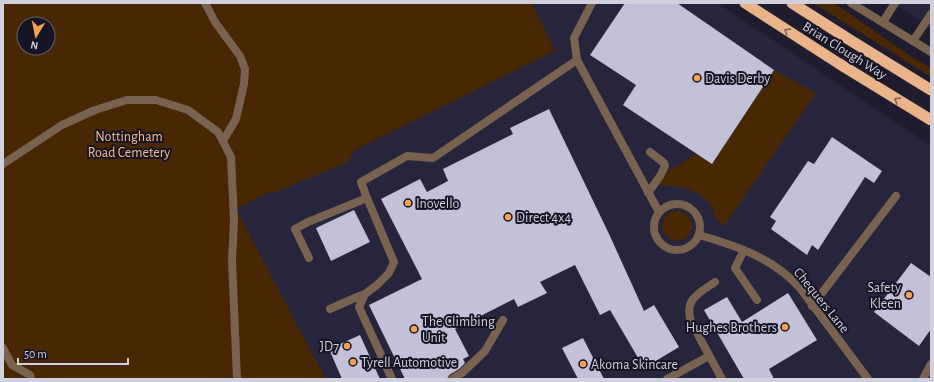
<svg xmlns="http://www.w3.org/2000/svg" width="934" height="382" viewBox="0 0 934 382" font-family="'Alegreya Sans',sans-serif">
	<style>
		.built { fill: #27253d }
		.green { fill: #482702; fill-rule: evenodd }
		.building { fill: #c2c1d9 }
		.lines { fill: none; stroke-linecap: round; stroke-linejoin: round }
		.service { stroke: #79634f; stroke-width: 8 }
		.minor { stroke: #79634f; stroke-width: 8 }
		.trunk { stroke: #e8b488; stroke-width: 11 }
		.oneway { stroke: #7e6456 }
		.poi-dot { fill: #f8a04b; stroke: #151324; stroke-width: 1.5 }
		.labels { text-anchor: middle; stroke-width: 4; stroke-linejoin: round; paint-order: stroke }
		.street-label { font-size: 14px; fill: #d1d0dd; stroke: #151324 }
		.poi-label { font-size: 14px; fill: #d1d0dd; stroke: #151324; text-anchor: start }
		.park-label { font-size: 14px; fill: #fcbf8b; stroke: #151324 }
	</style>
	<rect width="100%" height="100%" fill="#1e1c2e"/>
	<!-- built -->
	<path class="built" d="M532,3H717L931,146V379H326L236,209L555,51Z
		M892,3H931V31L919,19Z"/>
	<!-- green -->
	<path class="green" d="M3,3H532L555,51L355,150L348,162L274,193L272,191L236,209L326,379H3ZM24,24H48V48H24Z
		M813,3H834L912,57L931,68V77Z
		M774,70L816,93L724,226L716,219L713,209L707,200L698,194L687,188L659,185L654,176L674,168L696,154L712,164Z
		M662 226a15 15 0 1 1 30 0a15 15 0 1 1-30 0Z"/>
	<!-- building -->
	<path class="building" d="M625,3H677L774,70L712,164L623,105L636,85L590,55Z
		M549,109L609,234L644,311L654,305L679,347L644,368L610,310L600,315L575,265L540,282L547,293L518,307L514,299L455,329L469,356L463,359L465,363L459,369L449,375L447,379H405L369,305L422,279L381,199L420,179L427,192L448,181L443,169L513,134L510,128Z
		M832,137L882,171L874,183L865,177L818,250L812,245L807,255L771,229L776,221L770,217L808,161L814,164Z
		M354,210L370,242L331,261L316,228Z
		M911,263L931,277V329L919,346L874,312Z
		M788,293L817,340L769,369L774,379H744L704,310L727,297L742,322Z
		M360,335L380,379H342L329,349Z
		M583,338L604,379H578L562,348Z"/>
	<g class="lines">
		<!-- service -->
		<path class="service" d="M205,3L215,22L240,56L245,69L244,84L236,119L223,141
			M592,3L574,38L577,60L659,212
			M883,22L895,3
			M913,41L931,14
			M3,164L62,125L95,110L127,100H156L188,110L218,132L231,157L234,221L232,260L237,379
			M648,193L660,176L665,166L664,163L650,152
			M744,250L735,268L757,300
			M309,258L295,229L308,222L367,198
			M812,306L896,196
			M330,309L357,297L365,294
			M3,348L12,365L30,375L31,379
			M392,379L359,307L365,294L377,285L389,273L394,262L367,198L361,182L407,156L433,158L577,60
			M452,379L462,373L485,351L503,320
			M923,379L931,364"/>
		<!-- minor -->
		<path class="minor" d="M851,3L931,52
			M654 227a23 23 0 1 1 46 0a23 23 0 1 1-46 0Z
			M699,235C737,246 773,258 800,288L868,379
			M715,282C698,294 684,299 691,322L722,379
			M667,379L709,356"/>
		<!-- trunk -->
		<path class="trunk" d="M745,3L838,63L931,120
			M792,3L850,40L931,90"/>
	</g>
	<!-- one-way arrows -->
	<defs><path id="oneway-chevron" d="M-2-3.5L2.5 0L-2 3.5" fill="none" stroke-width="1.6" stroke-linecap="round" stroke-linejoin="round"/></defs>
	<g class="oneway">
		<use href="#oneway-chevron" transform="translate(787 31) rotate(-148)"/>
		<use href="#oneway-chevron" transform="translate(897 100) rotate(-149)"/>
	</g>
	<!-- markers -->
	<g class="poi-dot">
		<circle cx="697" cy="78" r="4"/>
		<circle cx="408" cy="203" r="4"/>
		<circle cx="508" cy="217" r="4"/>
		<circle cx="909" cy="295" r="4"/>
		<circle cx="785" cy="327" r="4"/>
		<circle cx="414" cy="329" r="4"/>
		<circle cx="347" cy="346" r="4"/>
		<circle cx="353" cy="362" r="4"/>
		<circle cx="583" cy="364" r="4"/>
	</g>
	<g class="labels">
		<!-- street labels -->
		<g class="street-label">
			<text transform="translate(845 50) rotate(32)" y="5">Brian Clough Way</text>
			<text transform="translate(822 300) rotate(51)" y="5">Chequers Lane</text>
		</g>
		<!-- poi labels -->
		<g class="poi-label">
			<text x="705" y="83">Davis Derby</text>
			<text x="416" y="208">Inovello</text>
			<text x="516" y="222">Direct 4x4</text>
			<text x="901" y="292" text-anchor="end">Safety<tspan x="901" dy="16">Kleen</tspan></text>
			<text x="422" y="326">The Climbing<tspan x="422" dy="16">Unit</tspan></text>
			<text x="777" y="332" text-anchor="end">Hughes Brothers</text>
			<text x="339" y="351" text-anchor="end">JD7</text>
			<text x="361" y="367">Tyrell Automotive</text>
			<text x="591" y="369">Akoma Skincare</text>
		</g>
		<!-- park labels -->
		<g class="park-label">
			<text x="129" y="141">Nottingham<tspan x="129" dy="16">Road Cemetery</tspan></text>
		</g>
	</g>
	<!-- border -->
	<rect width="934" height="382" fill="none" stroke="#d1d0dd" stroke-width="8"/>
	<!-- north arrow -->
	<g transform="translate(36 36) rotate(190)"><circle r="19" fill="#151324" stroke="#605f6e"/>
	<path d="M0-3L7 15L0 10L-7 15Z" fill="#f8a04b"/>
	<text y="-6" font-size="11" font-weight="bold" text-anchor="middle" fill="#d1d0dd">N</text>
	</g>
	<!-- scale -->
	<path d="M18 358v6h110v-6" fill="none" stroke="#d1d0dd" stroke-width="2"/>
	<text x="24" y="358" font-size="12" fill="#d1d0dd" stroke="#151324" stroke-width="3" paint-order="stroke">50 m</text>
</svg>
